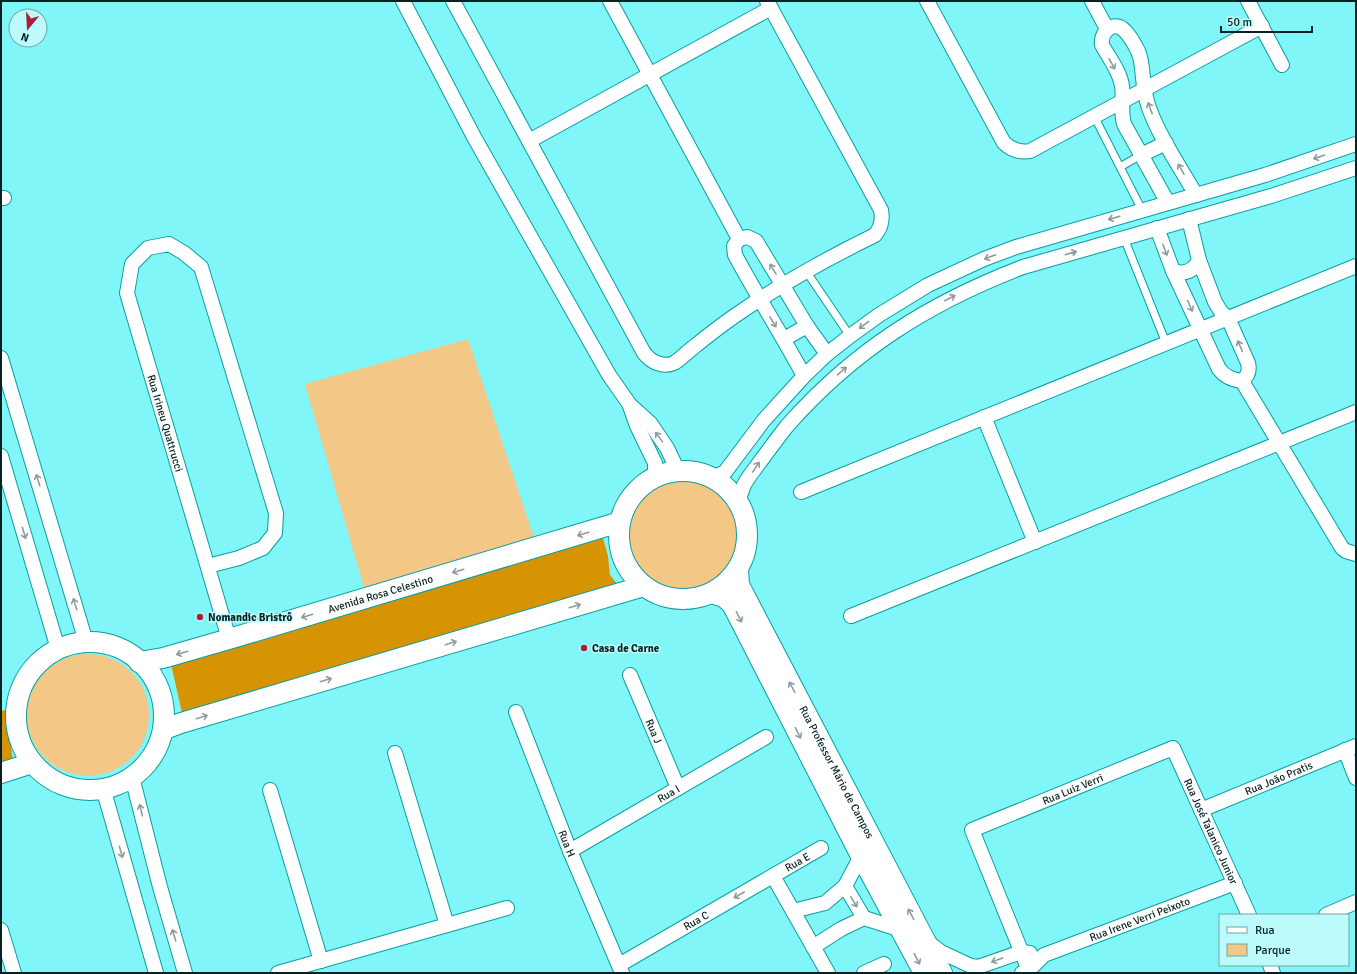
<svg xmlns="http://www.w3.org/2000/svg" width="1357" height="974" viewBox="0 0 1357 974" font-family="Signika,sans-serif">
	<style>
		.green { fill: #f3c786 }
		.forest { fill: #d69402 }
		.lines { fill: none; stroke-linecap: round; stroke-linejoin: round }
		.lane-casing { stroke: #079ea1; stroke-width: 9 }
		.street-casing { stroke: #079ea1; stroke-width: 16 }
		.secondary-casing { stroke: #079ea1; stroke-width: 22 }
		.lane { stroke: #fff; stroke-width: 7 }
		.street { stroke: #fff; stroke-width: 14 }
		.secondary { stroke: #fff; stroke-width: 20 }
		.oneway { stroke: #8f9b9c }
		.poi-dot { fill: #af1b3a; stroke: #bbfbfc; stroke-width: 1.5 }
		.labels { text-anchor: middle; stroke-width: 3; stroke-linejoin: round; paint-order: stroke }
		.street-label { font-size: 11px; fill: #072122; stroke: #bbfbfc }
		.poi-label { font-size: 11px; font-weight: bold; fill: #072122; stroke: #bbfbfc; text-anchor: start }
	</style>
	<rect width="100%" height="100%" fill="#80f6f8"/>
	<!-- green -->
	<path class="green" d="M468,339L535,541L365,591L305,384Z
		M628 535a55 55 0 1 1 110 0a55 55 0 1 1-110 0Z
		M27 715a61 61 0 1 1 122 0a61 61 0 1 1-122 0Z"/>
	<!-- forest -->
	<path class="forest" d="M603,538L608,556L610,575L621,589L182,713L171,664Z
		M6,710L13,762L1,766V711Z"/>
	<g class="lines">
		<defs>
			<path id="lane" d="M1094,116L1142,210
				M1120,167L1141,155
				M1124,238L1166,343
				M806,271L850,336"/>
			<g id="street">
				<path d="M403,1L474,137L609,375L630,405L650,423L667,448L678,471"/>
				<path d="M453,1L644,353C651,362 663,368 674,363C681,359 688,351 695,346C710,334 724,323 739,313C783,283 828,258 875,235C881,228 883,220 881,210L767,1"/>
				<path d="M610,1L739,239"/>
				<path d="M927,1L1004,143C1012,150 1020,153 1030,151L1262,26"/>
				<path d="M1092,1L1107,29"/>
				<path d="M1248,1L1282,65"/>
				<path d="M529,141L771,8"/>
				<path d="M1141,155L1166,143"/>
				<path d="M1,198H4"/>
				<path d="M1168,203L1124,124C1120,109 1124,99 1122,86C1120,71 1109,58 1102,45C1100,32 1114,19 1125,31C1130,36 1135,45 1138,51C1142,60 1142,69 1143,78C1144,88 1146,99 1149,108C1160,138 1180,167 1196,195"/>
				<path d="M1189,219L1199,260L1215,302L1221,312L1228,318L1248,363C1250,371 1248,376 1242,381"/>
				<path d="M1157,228L1173,271L1219,369C1225,377 1232,380 1242,381"/>
				<path d="M1173,271C1185,275 1194,271 1199,260"/>
				<path d="M784,339L807,326"/>
				<path d="M1,358L86,642"/>
				<path d="M804,376C782,335 757,296 735,255L734,246L739,239L747,237L756,241L807,326L827,354"/>
				<path d="M1242,381L1342,548L1346,551L1356,554"/>
				<path d="M630,406L637,426L655,463V477"/>
				<path d="M984,417L1035,542"/>
				<path d="M1,456L58,649"/>
				<path d="M712,478L725,472L764,420L804,376L827,354L850,336L879,315L928,285L984,259L1016,247L1265,175L1356,144"/>
				<path d="M801,492L1356,266"/>
				<path d="M738,502C740,496 742,490 744,485C747,479 751,474 754,470C765,455 776,440 787,426C854,350 929,303 1023,267L1271,196L1356,168"/>
				<path id="s1" d="M208,566L239,558L263,548L275,533L276,513L201,267L184,253L169,244L148,248L132,264L127,293L229,639"/>
				<path d="M851,616L1356,412"/>
				<path id="s2" d="M630,675L678,788"/>
				<path id="s3" d="M516,712L570,851L622,973"/>
				<path d="M1345,750L1356,778"/>
				<path d="M395,753L447,925"/>
				<path d="M132,777L160,887L185,973"/>
				<path d="M103,788L156,973"/>
				<path d="M270,790L321,961"/>
				<path id="s4" d="M1201,810L1356,746"/>
				<path id="s5" d="M570,851L766,737"/>
				<path d="M867,853L861,856L845,886L864,918L902,930"/>
				<path d="M773,876L828,973"/>
				<path d="M793,911L825,903L845,886"/>
				<path d="M1326,915L1356,902"/>
				<path d="M1,930L14,973"/>
				<path d="M928,942L941,952L971,966L978,967L1021,952L1030,953"/>
				<path d="M813,947L841,929L864,918"/>
				<path id="s6" d="M619,965L821,848"/>
				<path d="M1270,965L1273,973"/>
				<path d="M278,973L507,908"/>
				<path d="M864,973L884,964"/>
				<path id="s7" d="M1022,973L1029,970L1044,955L1235,883"/>
				<path id="s8" d="M1030,973L972,830L1173,748L1249,915"/>
			</g>
			<g id="secondary">
				<circle cx="683" cy="535" r="64"/>
				<path id="s9" d="M738,569L739,585L942,973"/>
				<path d="M711,593L724,597L732,604L861,856L924,973"/>
				<circle cx="90" cy="716" r="74"/>
				<path id="s10" d="M139,662L163,658L229,639L620,522"/>
				<path d="M165,729L181,723L644,586"/>
				<path d="M1,773L32,763"/>
			</g>
		</defs>
		<!-- lane casing -->
		<use href="#lane" class="lane-casing"/>
		<!-- street casing -->
		<use href="#street" class="street-casing"/>
		<!-- secondary casing -->
		<use href="#secondary" class="secondary-casing"/>
		<!-- lane -->
		<use href="#lane" class="lane"/>
		<!-- street -->
		<use href="#street" class="street"/>
		<!-- secondary -->
		<use href="#secondary" class="secondary"/>
	</g>
	<!-- one-way arrows -->
	<defs><path id="oneway-shaft" d="M-6 0H5M1.5-3L5.5 0L1.5 3" fill="none" stroke-width="1.6" stroke-linecap="round" stroke-linejoin="round"/></defs>
	<g class="oneway">
		<use href="#oneway-shaft" transform="translate(1112 64) rotate(61)"/>
		<use href="#oneway-shaft" transform="translate(1150 108) rotate(-111)"/>
		<use href="#oneway-shaft" transform="translate(1319 157) rotate(161)"/>
		<use href="#oneway-shaft" transform="translate(1181 169) rotate(-120)"/>
		<use href="#oneway-shaft" transform="translate(1114 218) rotate(164)"/>
		<use href="#oneway-shaft" transform="translate(1165 250) rotate(69)"/>
		<use href="#oneway-shaft" transform="translate(1071 253) rotate(-16)"/>
		<use href="#oneway-shaft" transform="translate(990 257) rotate(159)"/>
		<use href="#oneway-shaft" transform="translate(773 269) rotate(-121)"/>
		<use href="#oneway-shaft" transform="translate(950 298) rotate(-27)"/>
		<use href="#oneway-shaft" transform="translate(1190 306) rotate(66)"/>
		<use href="#oneway-shaft" transform="translate(773 322) rotate(58)"/>
		<use href="#oneway-shaft" transform="translate(864 325) rotate(144)"/>
		<use href="#oneway-shaft" transform="translate(1240 346) rotate(-113)"/>
		<use href="#oneway-shaft" transform="translate(842 371) rotate(-41)"/>
		<use href="#oneway-shaft" transform="translate(659 437) rotate(-126)"/>
		<use href="#oneway-shaft" transform="translate(756 467) rotate(-56)"/>
		<use href="#oneway-shaft" transform="translate(38 480) rotate(-107)"/>
		<use href="#oneway-shaft" transform="translate(24 533) rotate(74)"/>
		<use href="#oneway-shaft" transform="translate(583 534) rotate(163)"/>
		<use href="#oneway-shaft" transform="translate(458 571) rotate(163)"/>
		<use href="#oneway-shaft" transform="translate(75 604) rotate(-107)"/>
		<use href="#oneway-shaft" transform="translate(575 606) rotate(-17)"/>
		<use href="#oneway-shaft" transform="translate(307 616) rotate(163)"/>
		<use href="#oneway-shaft" transform="translate(739 617) rotate(63)"/>
		<use href="#oneway-shaft" transform="translate(451 643) rotate(-17)"/>
		<use href="#oneway-shaft" transform="translate(182 653) rotate(164)"/>
		<use href="#oneway-shaft" transform="translate(326 680) rotate(-17)"/>
		<use href="#oneway-shaft" transform="translate(792 687) rotate(-118)"/>
		<use href="#oneway-shaft" transform="translate(202 717) rotate(-17)"/>
		<use href="#oneway-shaft" transform="translate(798 733) rotate(63)"/>
		<use href="#oneway-shaft" transform="translate(141 810) rotate(-104)"/>
		<use href="#oneway-shaft" transform="translate(121 852) rotate(74)"/>
		<use href="#oneway-shaft" transform="translate(739 895) rotate(150)"/>
		<use href="#oneway-shaft" transform="translate(854 902) rotate(59)"/>
		<use href="#oneway-shaft" transform="translate(911 914) rotate(-118)"/>
		<use href="#oneway-shaft" transform="translate(174 935) rotate(-106)"/>
		<use href="#oneway-shaft" transform="translate(917 959) rotate(63)"/>
		<use href="#oneway-shaft" transform="translate(997 960) rotate(160)"/>
	</g>
	<!-- markers -->
	<g class="poi-dot">
		<circle cx="200" cy="617" r="4"/>
		<circle cx="584" cy="648" r="4"/>
	</g>
	<g class="labels">
		<!-- street labels -->
		<g class="street-label">
			<text dy="4" stroke="none"><textPath href="#s1" startOffset="603">Rua Irineu Quattrucci</textPath></text>
			<text dy="4" stroke="none"><textPath href="#s10" startOffset="251">Avenida Rosa Celestino</textPath></text>
			<text dy="4" stroke="none"><textPath href="#s2" startOffset="61">Rua J</textPath></text>
			<text dy="4" stroke="none"><textPath href="#s9" startOffset="227">Rua Professor Mário de Campos</textPath></text>
			<text dy="4" stroke="none"><textPath href="#s4" startOffset="84">Rua João Pratis</textPath></text>
			<text dy="4" stroke="none"><textPath href="#s8" startOffset="263">Rua Luiz Verri</textPath></text>
			<text dy="4" stroke="none"><textPath href="#s5" startOffset="114">Rua I</textPath></text>
			<text dy="4" stroke="none"><textPath href="#s8" startOffset="463">Rua José Talanico Junior</textPath></text>
			<text dy="4" stroke="none"><textPath href="#s3" startOffset="141">Rua H</textPath></text>
			<text dy="4" stroke="none"><textPath href="#s6" startOffset="206">Rua E</textPath></text>
			<text dy="4" stroke="none"><textPath href="#s7" startOffset="131">Rua Irene Verri Peixoto</textPath></text>
			<text dy="4" stroke="none"><textPath href="#s6" startOffset="89">Rua C</textPath></text>
		</g>
		<!-- poi labels -->
		<g class="poi-label">
			<text x="208" y="621">Nomandic Bristrô</text>
			<text x="592" y="652">Casa de Carne</text>
		</g>
	</g>
	<!-- border -->
	<rect width="1357" height="974" fill="none" stroke="#072122" stroke-width="4"/>
	<!-- legend -->
	<rect x="1219" y="914" width="130" height="52" fill="#bbfbfc" stroke="#73a4a5"/>
	<rect x="1227" y="927" width="20" height="6" fill="#ffffff" stroke="#73a4a5"/>
	<text x="1255" y="934" font-size="12" fill="#072122">Rua</text>
	<rect x="1227" y="944" width="20" height="12" fill="#f3c786" stroke="#73a4a5"/>
	<text x="1255" y="954" font-size="12" fill="#072122">Parque</text>
	<!-- north arrow -->
	<g transform="translate(28 28) rotate(198)"><circle r="19" fill="#bbfbfc" stroke="#73a4a5"/>
	<path d="M0-3L7 15L0 10L-7 15Z" fill="#af1b3a"/>
	<text y="-6" font-size="11" font-weight="bold" text-anchor="middle" fill="#072122">N</text>
	</g>
	<!-- scale -->
	<path d="M1221 26v6h91v-6" fill="none" stroke="#072122" stroke-width="2"/>
	<text x="1227" y="26" font-size="12" fill="#072122" stroke="#bbfbfc" stroke-width="3" paint-order="stroke">50 m</text>
</svg>
